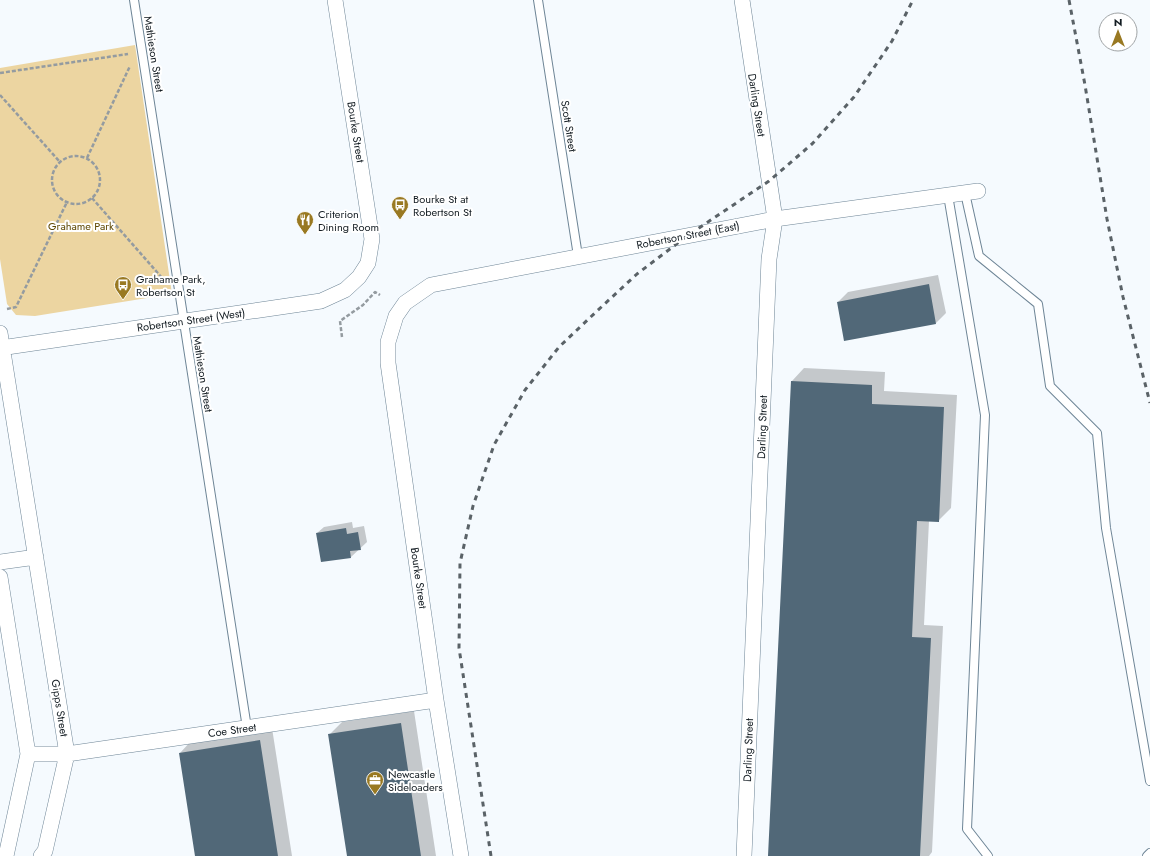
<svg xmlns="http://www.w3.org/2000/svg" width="1150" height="856" viewBox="0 0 1150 856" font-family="Jost,sans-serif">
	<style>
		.green { fill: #ecd5a1 }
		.shadow { fill: #0003 }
		.building { fill: #516878 }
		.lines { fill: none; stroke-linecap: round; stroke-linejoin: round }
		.lane-casing { stroke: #6e8596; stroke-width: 10 }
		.street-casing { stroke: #6e8596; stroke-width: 16 }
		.path { stroke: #949ba0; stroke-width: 2.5; stroke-dasharray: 4 2; stroke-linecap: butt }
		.lane { stroke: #fff; stroke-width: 8 }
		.street { stroke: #fff; stroke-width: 15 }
		.rail { stroke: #5a6267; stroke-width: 3; stroke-dasharray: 5 5; stroke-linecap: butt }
		.labels { text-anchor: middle; stroke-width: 4; stroke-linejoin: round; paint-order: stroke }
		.street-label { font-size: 11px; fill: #121b21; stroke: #fff }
		.poi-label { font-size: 11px; fill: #121b21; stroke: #fff; text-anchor: start }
		.park-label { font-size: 11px; fill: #5f4803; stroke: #fff }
	</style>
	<rect width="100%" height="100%" fill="#f5fafe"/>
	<!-- green -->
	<path class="green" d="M135,45L172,294L35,316L16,315L7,304L0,259V68Z"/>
	<!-- shadow -->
	<path class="shadow" d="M938,275L946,313L936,323L845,340L838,302L848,292Z
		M804,368L885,372L884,391L957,395L951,508L938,521H929L924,625L943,626L932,852L929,856H769L792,381Z
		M352,522L353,528L364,526L367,542L351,557L317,533L324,527Z
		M414,711L436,856H348L329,735L342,722Z
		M272,728L292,856H196L180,753L192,740Z"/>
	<!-- building -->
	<path class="building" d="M929,284L936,324L844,341L837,302Z
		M791,381L872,385V404L944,407L939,522L917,521L912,637L931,638L920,856H768Z
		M346,528L347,534L358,532L361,550L350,551L351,558L321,562L316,533Z
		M401,723L421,856H347L328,734Z
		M260,740L278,856H195L179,753Z"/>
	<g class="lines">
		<defs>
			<path id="lane" d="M134,0L247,728
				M538,0L578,256
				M965,193L979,256L1038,304L1050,386L1097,433L1106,528L1150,781
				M948,195L985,415L967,829L988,856
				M1147,856L1150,853"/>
			<path id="street" d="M742,0L775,219L769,259L744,856
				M0,333L67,754L45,851L41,856
				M0,348L321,301L345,290L359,277L368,263L372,239L335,0
				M0,562L36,557
				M0,577L28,754L6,856
				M28,754H67L436,700
				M461,856L436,700L388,363V342L396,316L405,303L431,285L775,219L978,191"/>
		</defs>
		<!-- lane casing -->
		<use href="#lane" class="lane-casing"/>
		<!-- street casing -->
		<use href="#street" class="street-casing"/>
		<!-- path -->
		<path class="path" d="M0,73L128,54
			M0,95L60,162
			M52 180a24 24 0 1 1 48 0a24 24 0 1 1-48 0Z
			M87,158L130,66
			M92,198L163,279
			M7,309L16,307L67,202
			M342,337L340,321L363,305L375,292L380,295"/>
		<!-- lane -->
		<use href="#lane" class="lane"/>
		<!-- street -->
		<use href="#street" class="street"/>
		<!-- rail -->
		<path class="rail" d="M1069,0L1085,85L1107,219L1123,297L1150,403
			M491,856L459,648L460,563L473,506L494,445L525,390L559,347L597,311L637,274L687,236L769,181L812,144L854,97L892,41L913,0"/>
	</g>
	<!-- icons -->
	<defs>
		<symbol id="bus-pin" viewBox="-11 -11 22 30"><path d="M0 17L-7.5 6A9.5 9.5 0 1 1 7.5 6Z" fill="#997922" stroke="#fff"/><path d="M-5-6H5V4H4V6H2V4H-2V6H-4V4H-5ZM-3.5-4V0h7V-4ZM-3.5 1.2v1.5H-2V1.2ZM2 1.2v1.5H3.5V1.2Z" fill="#fff"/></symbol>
		<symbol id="restaurant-pin" viewBox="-11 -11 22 30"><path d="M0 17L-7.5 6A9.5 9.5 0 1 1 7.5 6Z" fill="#997922" stroke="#fff"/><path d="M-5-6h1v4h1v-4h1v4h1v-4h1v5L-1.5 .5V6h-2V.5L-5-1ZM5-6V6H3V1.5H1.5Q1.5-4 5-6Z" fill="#fff"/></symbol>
		<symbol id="office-pin" viewBox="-11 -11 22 30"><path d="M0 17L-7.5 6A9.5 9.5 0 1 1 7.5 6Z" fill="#997922" stroke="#fff"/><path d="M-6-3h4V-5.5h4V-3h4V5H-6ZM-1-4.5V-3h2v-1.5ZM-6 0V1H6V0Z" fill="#fff"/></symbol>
	</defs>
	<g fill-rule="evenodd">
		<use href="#bus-pin" x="390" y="195" width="20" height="27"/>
		<use href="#restaurant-pin" x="295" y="210" width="20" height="27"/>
		<use href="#bus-pin" x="113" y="275" width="20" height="27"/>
		<use href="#office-pin" x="365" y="770" width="20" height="27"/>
	</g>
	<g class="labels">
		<!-- street labels -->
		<g class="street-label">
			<text transform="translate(154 54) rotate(81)" y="4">Mathieson Street</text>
			<text transform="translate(757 105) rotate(81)" y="4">Darling Street</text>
			<text transform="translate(569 126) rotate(81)" y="4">Scott Street</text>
			<text transform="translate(356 132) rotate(81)" y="4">Bourke Street</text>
			<text transform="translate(688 235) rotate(-11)" y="4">Robertson Street (East)</text>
			<text transform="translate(191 320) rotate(-8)" y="4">Robertson Street (West)</text>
			<text transform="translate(203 374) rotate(81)" y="4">Mathieson Street</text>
			<text transform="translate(762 427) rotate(-88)" y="4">Darling Street</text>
			<text transform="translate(419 578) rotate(82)" y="4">Bourke Street</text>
			<text transform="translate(60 708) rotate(81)" y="4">Gipps Street</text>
			<text transform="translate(232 730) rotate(-8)" y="4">Coe Street</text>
			<text transform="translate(748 750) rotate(-88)" y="4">Darling Street</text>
		</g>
		<!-- poi labels -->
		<g class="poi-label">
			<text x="413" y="203">Bourke St at<tspan x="413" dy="13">Robertson St</tspan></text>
			<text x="318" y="218">Criterion<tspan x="318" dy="13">Dining Room</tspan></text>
			<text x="136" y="283">Grahame Park,<tspan x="136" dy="13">Robertson St</tspan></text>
			<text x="388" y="778">Newcastle<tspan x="388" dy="13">Sideloaders</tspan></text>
		</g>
		<!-- park labels -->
		<g class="park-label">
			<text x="81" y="230">Grahame Park</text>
		</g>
	</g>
	<!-- north arrow -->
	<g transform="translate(1118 32)"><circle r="19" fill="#ffffff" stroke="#a0a4a6"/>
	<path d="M0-3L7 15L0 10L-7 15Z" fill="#997922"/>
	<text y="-6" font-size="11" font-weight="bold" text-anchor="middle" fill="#121b21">N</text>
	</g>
</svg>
